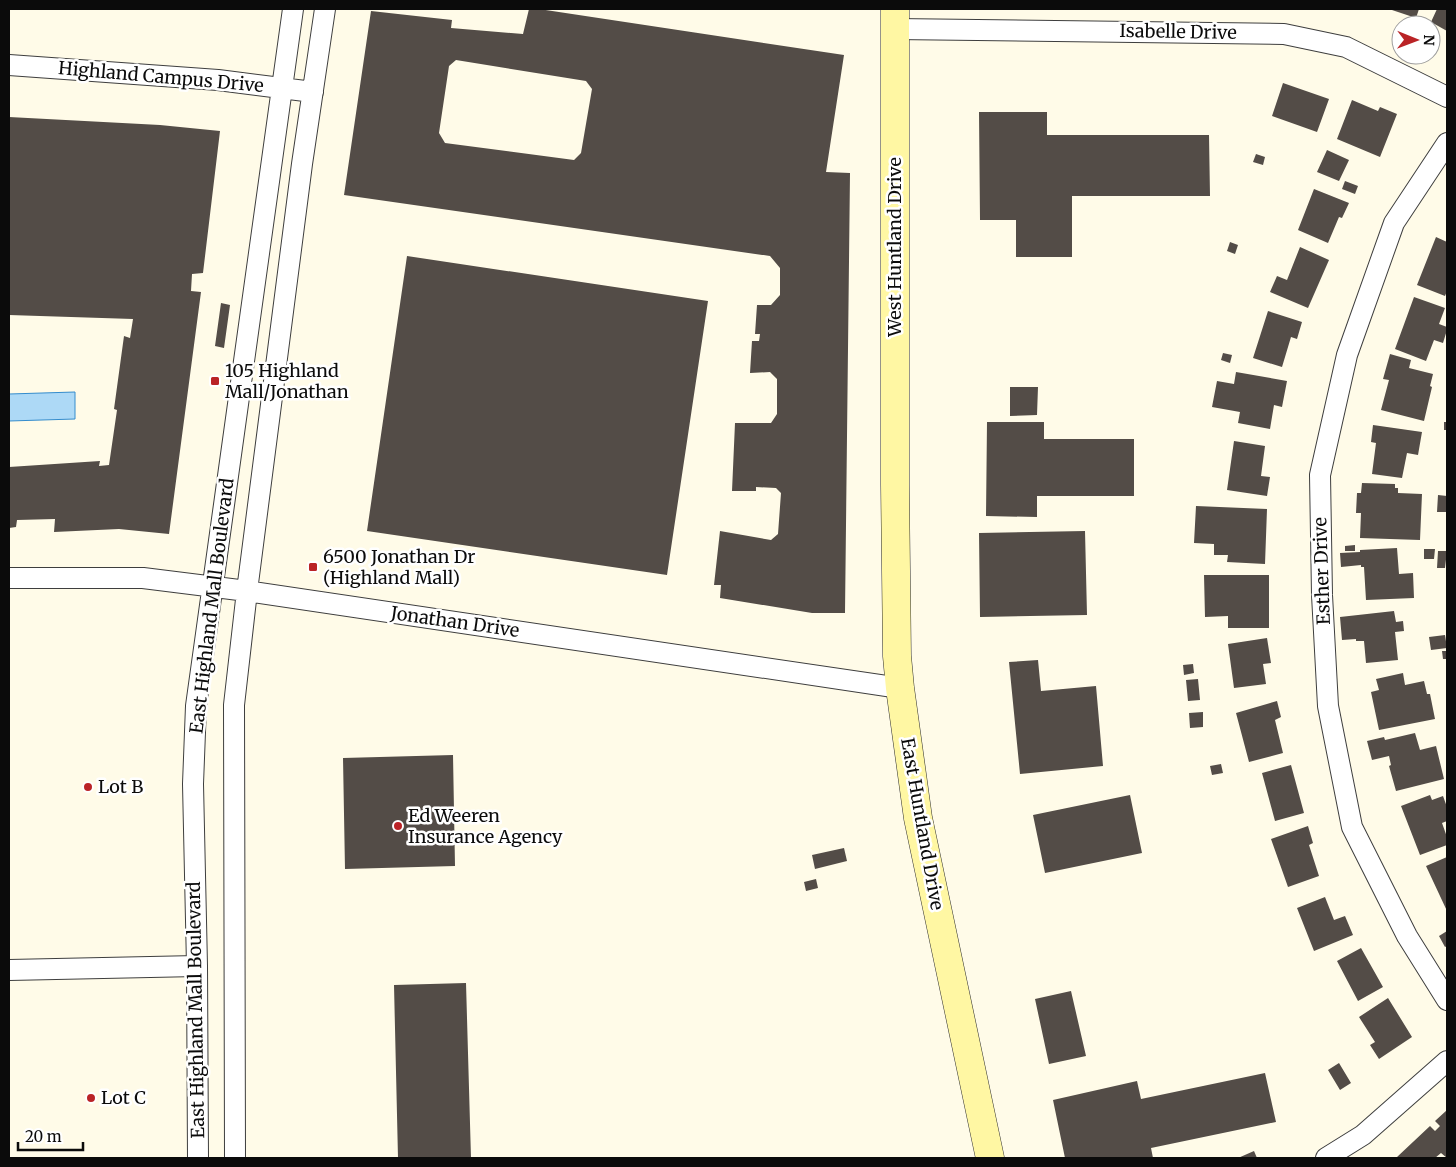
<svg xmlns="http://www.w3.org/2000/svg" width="1456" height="1167" viewBox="0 0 1456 1167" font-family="Merriweather,serif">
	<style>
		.water { fill: #add9f6; stroke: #348ccd }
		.building { fill: #534c47; fill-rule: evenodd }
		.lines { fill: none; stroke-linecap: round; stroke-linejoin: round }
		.street-casing { stroke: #3e3e3e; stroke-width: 22 }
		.secondary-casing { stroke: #2d2d2d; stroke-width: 29 }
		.street { stroke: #fff; stroke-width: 20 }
		.secondary { stroke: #fff7a3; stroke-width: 28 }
		.poi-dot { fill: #ba2326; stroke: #fff; stroke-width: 2 }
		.labels { text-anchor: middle; stroke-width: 5; stroke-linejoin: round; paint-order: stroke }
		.street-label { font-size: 18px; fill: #0b0b0b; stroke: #fff }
		.poi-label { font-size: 18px; fill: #0b0b0b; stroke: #fff; text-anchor: start }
	</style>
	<rect width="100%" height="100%" fill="#fffbe8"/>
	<!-- water -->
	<path class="water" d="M75,392V419L9,421V394Z"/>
	<!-- building -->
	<path class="building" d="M529,9H539L844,55L826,172L850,173L845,613H812L720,598L721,585H714L720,531L771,540L778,534L781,493L776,488L756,487V491H732L735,423H771L777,414V379L770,372L750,373L752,341H759L760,334H755L757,305H771L780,295V268L770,256L344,195L371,11L452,20L451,28L523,34ZM456,60L586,81L592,89L581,153L574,160L445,143L439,133L449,66Z
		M1389,9H1419L1416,18Z
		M1437,9H1447V31L1431,22Z
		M1283,83L1329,99L1317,132L1272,116Z
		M1352,100L1378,111L1380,107L1397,114L1380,157L1337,139Z
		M979,112H1047V135H1209L1210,196H1072V257H1016V220H980Z
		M9,117L160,125L220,131L203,273L192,274L191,291L201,292L169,534L119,529L54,532L55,519L17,520L16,527L9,528V467L100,461L99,466L109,465L117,410L114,409L124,336L130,338L133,319L9,315Z
		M1327,150L1349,160L1339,181L1317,172Z
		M1256,154L1265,157L1263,165L1253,162Z
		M1345,181L1358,186L1355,194L1342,189Z
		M1314,189L1349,203L1342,218L1339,217L1328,243L1298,230Z
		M1436,237L1447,242V291L1445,296L1417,285Z
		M1230,242L1238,245L1235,254L1227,251Z
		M1300,247L1329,260L1308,308L1270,292L1277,276L1287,280Z
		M407,256L708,301L667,575L367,531Z
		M1414,297L1445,308L1439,324L1447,327V330L1443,343L1434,340L1426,361L1395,349Z
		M221,303L230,305L224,348L215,346Z
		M1268,311L1302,322L1297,339L1291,337L1282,367L1253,358Z
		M1223,353L1232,355L1230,363L1221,360Z
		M1390,354L1411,360L1409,368L1433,374L1430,386L1432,387L1424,421L1381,410L1389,380L1383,379Z
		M1236,372L1287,381L1282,407L1274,405L1270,429L1238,423L1240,412L1212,407L1217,381L1234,384Z
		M1010,387H1038L1037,415L1010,416Z
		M987,422H1044V439H1134V496H1037V517L986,516Z
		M1444,422H1447V430H1444Z
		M1373,425L1422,432L1418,455L1407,453L1402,478L1372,474L1376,443L1371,442Z
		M1234,441L1265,446L1261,476L1270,477L1267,496L1227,490Z
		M1362,483L1395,484V488H1398V493L1422,494L1420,540L1360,538L1361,513H1356L1357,493H1361Z
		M1438,495L1447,496V512H1437Z
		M1196,506L1267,509L1265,564L1227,562L1228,555H1214V544L1194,543Z
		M1085,531L1087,615L980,617L979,533Z
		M1355,545V551H1345V546Z
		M1397,548L1399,574L1413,573L1414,598L1366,600L1364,567H1361V565L1341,567L1340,553L1360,552V550Z
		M1424,549H1435L1434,559H1424Z
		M1438,551H1447L1445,568H1437Z
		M1204,575H1269V628H1228V616L1205,617Z
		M1394,611L1396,622L1403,621L1404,631L1395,632L1398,660L1366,663L1364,641H1356V639L1342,640L1340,617Z
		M1445,635L1447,648L1431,650L1429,637Z
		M1267,638L1271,663L1263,664L1266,684L1234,688L1228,644Z
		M1442,651H1447V659H1443Z
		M1038,660L1041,691L1096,686L1103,766L1020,774L1009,662Z
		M1193,664L1194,673L1184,675L1183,665Z
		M1403,673L1405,685L1424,681L1427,694H1430L1435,719L1379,730L1371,692L1379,690L1376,679Z
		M1198,679L1200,700L1188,701L1186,680Z
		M1277,701L1281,717L1275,720L1283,753L1249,762L1236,713Z
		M1203,712V727L1190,728L1189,713Z
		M1415,733L1420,750L1436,746L1444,779L1396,791L1389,766L1391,765L1389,756L1372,760L1367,741L1384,737L1385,740Z
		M453,755L455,866L345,869L343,758Z
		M1221,764L1223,773L1212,775L1210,766Z
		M1291,765L1304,813L1275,821L1262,773Z
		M1130,795L1142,853L1045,873L1033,815Z
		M1430,795L1432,800L1443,796L1447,807V821L1442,823L1447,837V845L1420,855L1401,806Z
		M1308,826L1313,843L1309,845L1319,876L1288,887L1271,839Z
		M844,848L847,861L815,869L812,855Z
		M1447,857V911L1426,866Z
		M816,879L818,888L806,891L804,882Z
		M1325,897L1334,920L1345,916L1353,935L1314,951L1297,908Z
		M1447,931V946L1445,947L1439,936Z
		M1361,948L1383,987L1358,1001L1337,961Z
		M466,983L471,1158H398L394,985Z
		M1071,991L1086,1056L1049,1064L1035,999Z
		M1388,998L1412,1037L1379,1059L1370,1045L1375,1042L1359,1017Z
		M1339,1063L1351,1083L1340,1090L1328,1070Z
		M1265,1073L1276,1122L1151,1148L1153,1158H1065L1053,1100L1137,1081L1141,1099Z
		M1447,1110V1158L1441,1153L1435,1158H1398L1397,1157L1430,1126L1435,1131L1440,1126L1435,1121Z
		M1254,1151L1257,1158H1238Z"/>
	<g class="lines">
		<defs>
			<path id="street" d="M895,29L1284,34L1346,47L1447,97
				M9,65L218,80L313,92
				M1447,143L1394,223L1347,355L1320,475L1322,595L1328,706L1352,827L1407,936L1447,1000
				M9,578H143L247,591L900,688
				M9,970L197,966
				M198,1158L197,966L193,784L196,706L293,9
				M235,1158L234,705L247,591L302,164L325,9
				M1326,1158L1363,1135L1447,1061"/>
			<path id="secondary" d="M895,9V485L897,656L900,688L918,818L990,1158"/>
		</defs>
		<!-- street casing -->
		<use href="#street" class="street-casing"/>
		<!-- secondary casing -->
		<use href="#secondary" class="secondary-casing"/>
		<!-- street -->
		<use href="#street" class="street"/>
		<!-- secondary -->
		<use href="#secondary" class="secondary"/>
	</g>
	<!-- markers -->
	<g class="poi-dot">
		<rect x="210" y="376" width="10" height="10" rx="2.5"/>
		<rect x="308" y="562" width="10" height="10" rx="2.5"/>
		<circle cx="88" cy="787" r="5"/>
		<circle cx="398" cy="826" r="5"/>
		<circle cx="91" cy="1098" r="5"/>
	</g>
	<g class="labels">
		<!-- street labels -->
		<g class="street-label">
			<text transform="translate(1178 32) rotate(1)" y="6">Isabelle Drive</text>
			<text transform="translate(161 77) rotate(5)" y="6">Highland Campus Drive</text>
			<text transform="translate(895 247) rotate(-90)" y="6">West Huntland Drive</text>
			<text transform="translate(1322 571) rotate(-92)" y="6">Esther Drive</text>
			<text transform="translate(212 606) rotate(-83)" y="6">East Highland Mall Boulevard</text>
			<text transform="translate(455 622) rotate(8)" y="6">Jonathan Drive</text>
			<text transform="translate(922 824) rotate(80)" y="6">East Huntland Drive</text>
			<text transform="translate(196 1010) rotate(-91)" y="6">East Highland Mall Boulevard</text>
		</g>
		<!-- poi labels -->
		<g class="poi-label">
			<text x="225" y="377">105 Highland<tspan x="225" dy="21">Mall/Jonathan</tspan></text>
			<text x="323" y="563">6500 Jonathan Dr<tspan x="323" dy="21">(Highland Mall)</tspan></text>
			<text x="98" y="793">Lot B</text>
			<text x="408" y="822">Ed Weeren<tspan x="408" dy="21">Insurance Agency</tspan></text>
			<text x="101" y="1104">Lot C</text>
		</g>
	</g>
	<!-- border -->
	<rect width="1456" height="1167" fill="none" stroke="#0b0b0b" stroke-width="20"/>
	<!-- north arrow -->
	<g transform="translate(1416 40) rotate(91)"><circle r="24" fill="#ffffff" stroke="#9d9d9d"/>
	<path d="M0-4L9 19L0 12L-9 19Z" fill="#ba2326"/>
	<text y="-8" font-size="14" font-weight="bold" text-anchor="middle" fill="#0b0b0b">N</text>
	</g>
	<!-- scale -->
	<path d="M18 1142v8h65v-8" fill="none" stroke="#0b0b0b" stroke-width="2.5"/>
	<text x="25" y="1142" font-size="15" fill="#0b0b0b" stroke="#ffffff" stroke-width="4" paint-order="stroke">20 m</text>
</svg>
